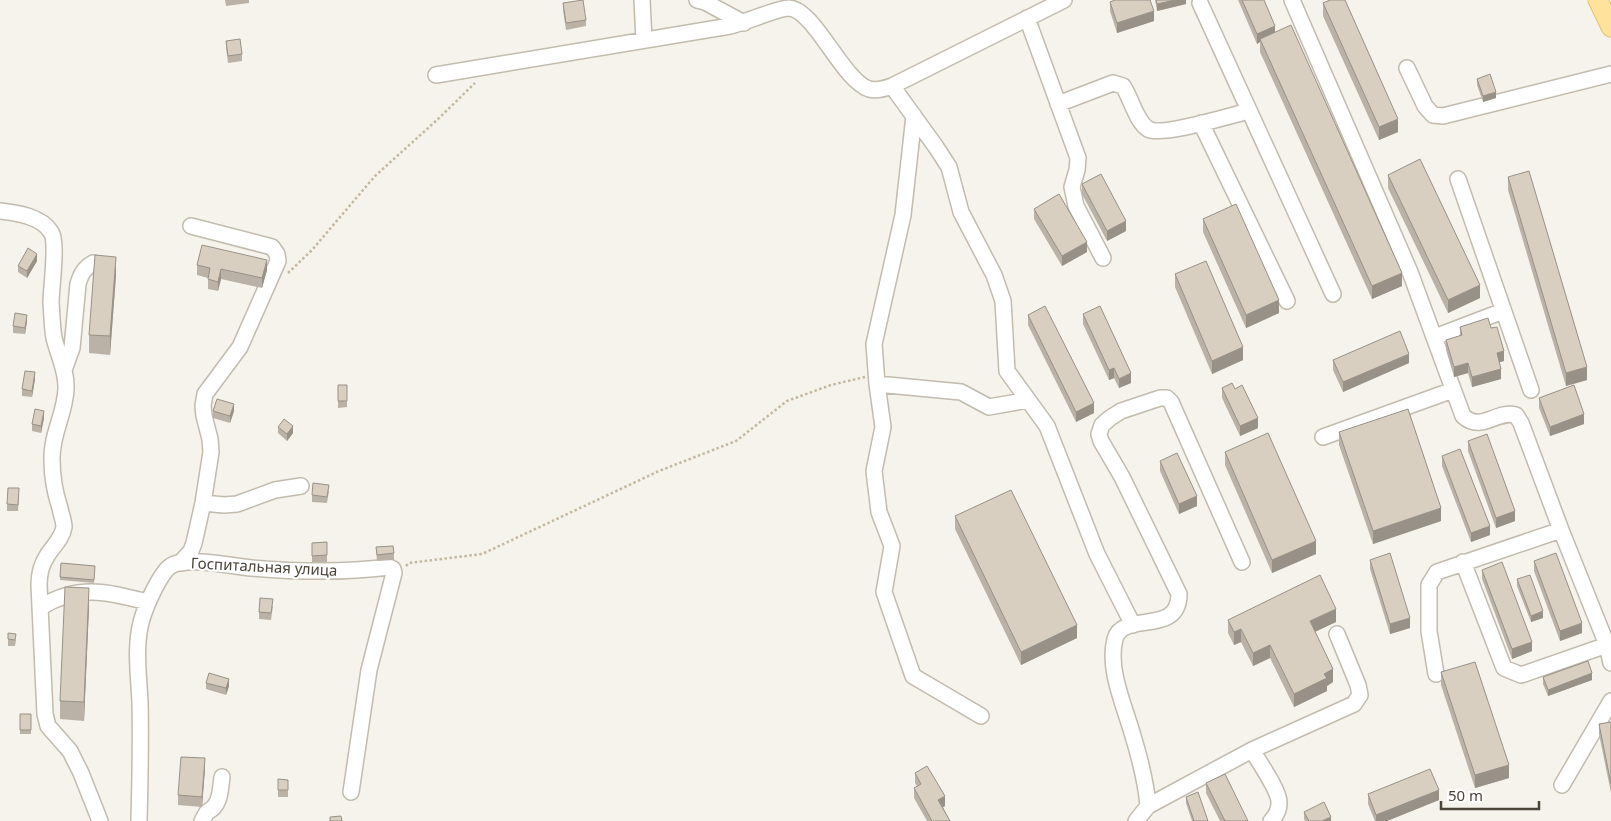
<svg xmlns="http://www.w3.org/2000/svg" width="1611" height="821" viewBox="0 0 1611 821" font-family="'Noto Sans',sans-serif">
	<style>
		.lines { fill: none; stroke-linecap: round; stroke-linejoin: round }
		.minor-casing { stroke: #c2bbae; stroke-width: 18 }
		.major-casing { stroke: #e6c16a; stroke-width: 21 }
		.path { stroke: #c4b79f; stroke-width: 2.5; stroke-dasharray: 2.5 2.5; stroke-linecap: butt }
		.minor { stroke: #fff; stroke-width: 15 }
		.major { stroke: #ffe39c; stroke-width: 19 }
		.wall { fill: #bab2a6 }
		.shaded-wall { fill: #979187 }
		.building { fill: #d8cfc1; stroke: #979187 }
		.labels { text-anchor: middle; stroke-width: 4.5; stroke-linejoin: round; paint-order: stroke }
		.street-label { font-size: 15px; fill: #4b4439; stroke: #fff }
	</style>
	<rect width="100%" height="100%" fill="#f6f3ec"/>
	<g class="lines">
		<defs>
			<path id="minor" d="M642,0L644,40
				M697,0L705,2L744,23
				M1292,0L1410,272L1463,416C1482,433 1495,410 1516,415L1521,423L1561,530L1607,645L1611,663
				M1200,3L1333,294
				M1027,18L1078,158L1077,170L1072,187L1076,206L1103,258
				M1407,68L1425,106L1433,115L1443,116L1611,74
				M436,75L730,26C745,23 777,8 789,8C814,9 843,81 869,89C877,91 884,89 892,86L1064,0
				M892,86L936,147L949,167L961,212L994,275L1003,301L1007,371L1047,426L1097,554L1133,625
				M1058,104L1113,83L1123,86C1131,98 1136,121 1148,129C1161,137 1232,115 1249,111
				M914,116L903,215L874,344L877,384L961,392L989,407L1028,400
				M1201,123L1287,301
				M1458,179L1531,390
				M0,211C17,213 41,216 51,232C58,242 51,288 51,303C52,315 52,326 54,338C58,355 67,371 66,389C65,414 51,435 52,460C52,476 55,493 60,508C61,515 64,520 64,527C62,539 53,546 47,556C41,565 39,574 39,585L45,714L48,726L70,751L81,773L100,821
				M1435,337L1503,311
				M64,370L72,348L78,284C81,274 84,268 93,263
				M877,384L883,427L874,471L879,512L892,546L884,592L913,676L981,716
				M1323,437L1453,390
				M203,503L224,505L237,504L275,490L301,486
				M181,562L191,551L194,543L203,503L211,452L210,439L204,416L203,406L205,394L240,347L278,261L277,254L272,247L191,226
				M1463,562L1504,668L1521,675L1607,645
				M41,607C79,584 107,592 148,602
				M1436,674L1429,631V585L1437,572L1561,530
				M1252,750C1259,762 1280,792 1279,803C1279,811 1276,816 1271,821
				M1562,785L1611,701
				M1148,806C1146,782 1140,759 1133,736C1125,707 1107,669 1115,639C1123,610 1179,637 1179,594L1122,477L1101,441L1099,434L1102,425L1110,418L1121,411L1160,398H1167L1171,402L1242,562
				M139,821C140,782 141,742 140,703C139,679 135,651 140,627C143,611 156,582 167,569C171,565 175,563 180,563C204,559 229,566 252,568C299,572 342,573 389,567L393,569L394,573L369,670L351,792
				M202,821L207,812C221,806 220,790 222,777
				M1136,821L1148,806L1252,750L1354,704L1360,695L1358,685L1337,634"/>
			<path id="major" d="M1598,0L1611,27"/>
		</defs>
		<!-- minor casing -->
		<use href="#minor" class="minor-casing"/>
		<!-- major casing -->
		<use href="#major" class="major-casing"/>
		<!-- path -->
		<path class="path" d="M288,273L312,250L375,176L437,120L475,83
			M406,566L409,563L482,554L659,471L736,441L787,401L831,385L865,377"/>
		<!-- minor -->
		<use href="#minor" class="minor"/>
		<!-- major -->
		<use href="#major" class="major"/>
	</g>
	<!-- wall -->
	<path class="wall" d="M225,0H249V3L226,6Z
		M1155,0H1186V4L1157,11Z
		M1238,0H1264L1275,32L1402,286L1372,299L1260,52V42L1257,44Z
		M1110,2L1154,21L1117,33L1110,11Z
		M563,3L586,20V26L566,30L563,10Z
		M1323,3L1398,132L1379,140L1323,16Z
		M226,41L242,54V61L228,63L226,47Z
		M1477,79L1496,98L1483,102L1477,85Z
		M1388,175L1480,298L1448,313L1388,188Z
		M1508,177L1587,380L1566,386L1508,190Z
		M1082,184L1126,231L1107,241L1082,194Z
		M1034,209L1087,252L1062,266L1034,219Z
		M1203,219L1279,313L1246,328L1203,232Z
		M37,261L27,278L18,272V266Z
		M197,265L267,270L262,288L221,279L218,291L208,289V278L197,275Z
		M1175,274L1243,360L1212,374L1175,287Z
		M116,275L110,355L89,353V335Z
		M1083,314L1131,383L1119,388L1114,378L1109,380L1083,324Z
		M1028,315L1094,413L1076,422L1028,325Z
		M27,321L25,334L13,333V326Z
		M1460,327L1491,328L1504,361L1499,362L1501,379L1472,387L1468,373L1454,377L1446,350V340L1460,336Z
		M1333,360L1409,363L1343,392L1333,370Z
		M35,379L32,397L22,396V389Z
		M338,385H347V407L338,408Z
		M1222,388L1235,389L1258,428L1240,436L1222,398Z
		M1539,398L1584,424L1550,436L1539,408Z
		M213,411H234L230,423L213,418Z
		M44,418L41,433L32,431V424Z
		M278,427L293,433L287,441L278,433Z
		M1339,432L1441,521L1373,544L1339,445Z
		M1468,441L1515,521L1496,528L1468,451Z
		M1225,452L1316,554L1272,573L1225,465Z
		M1442,456L1490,535L1471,542L1442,466Z
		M1160,461L1197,506L1179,514L1160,471Z
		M329,491L327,503L312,502V495Z
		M19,495L18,511H7V504Z
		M955,516L1077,638L1021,665L955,529Z
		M327,542V562H312V543Z
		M376,547L394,553V560L377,561Z
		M1370,560L1410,628L1390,634L1370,569Z
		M1534,561L1582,633L1560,641L1534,571Z
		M61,563L95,566L94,583L60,580Z
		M1482,570L1532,651L1512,659L1482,579Z
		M1517,579L1543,618L1531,622L1517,586Z
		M273,606L271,620L259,619V612Z
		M89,607L84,721L60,719V701Z
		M1228,620L1336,622L1315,632L1333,682L1327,686V691L1294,707L1270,658L1253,666L1241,642L1234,645L1228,633Z
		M8,639L16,640L15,646H8Z
		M1441,672L1509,778L1475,788L1441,685Z
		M1543,677L1592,680L1548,696L1543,684Z
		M206,683L229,686L226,695L206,689Z
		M20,714H31V734H20Z
		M1611,722V793L1599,734V724Z
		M205,768L202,807L178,805V795Z
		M915,773L945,806L943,807L950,821H927L914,798V788L917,786L915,783Z
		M278,779L288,780V797H278Z
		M1206,783L1248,821H1220L1206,793Z
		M1368,794L1439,800L1387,821H1375L1368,804Z
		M1186,797L1208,821H1192L1186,803Z
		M1304,812L1331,821H1305L1304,819Z"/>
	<!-- shaded-wall -->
	<path class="shaded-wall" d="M1175,0H1186V4L1157,11V4Z
		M1154,11V21L1117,33V23Z
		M1275,26V36L1260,39V42L1257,44V34Z
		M1496,92V98L1483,102V96Z
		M1398,119V132L1379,140V127Z
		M1126,221V231L1107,241V231Z
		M1087,242V252L1062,266V256Z
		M37,254V261L27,278V271Z
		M116,257V275L110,355V336Z
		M267,260V270L262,288V278Z
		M221,269V279L218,291V282Z
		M1402,273V286L1372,299V286Z
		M1480,285V298L1448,313V300Z
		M1279,300V313L1246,328V315Z
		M27,315V321L25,334V328Z
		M1243,347V360L1212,374V361Z
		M1504,351V361L1497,363V353Z
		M1409,354V363L1343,392V382Z
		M1468,363V373L1454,377V367Z
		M1587,367V380L1566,386V373Z
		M1114,368V378L1109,380V370Z
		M1501,369V379L1472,387V377Z
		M35,372V379L32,397V391Z
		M1131,373V383L1119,388V379Z
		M1094,403V413L1076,422V412Z
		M234,404V411L230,423V416Z
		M44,411V418L41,433V426Z
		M1584,414V424L1550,436V427Z
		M1258,418V428L1240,436V426Z
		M293,426V433L287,441V434Z
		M1197,496V506L1179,514V504Z
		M1441,508V521L1373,544V531Z
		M1515,511V521L1496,528V518Z
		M1490,526V535L1471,542V533Z
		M1316,541V554L1272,573V560Z
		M89,588V607L84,721V702Z
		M1336,609V622L1310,634V621Z
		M1543,611V618L1531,622V616Z
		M1410,618V628L1390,634V624Z
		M1582,623V633L1560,641V631Z
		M1077,625V638L1021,665V652Z
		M1241,629V642L1234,645V632Z
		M1532,642V651L1512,659V649Z
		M1270,645V658L1253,666V653Z
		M1333,669V682L1327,686V691L1294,707V694L1324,674Z
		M1592,673V680L1548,696V690Z
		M229,679V686L226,695V688Z
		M205,758V768L202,807V797Z
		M1509,765V778L1475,788V775Z
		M1439,790V800L1387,821H1376V815Z
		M945,796V806L938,810V800Z
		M1331,817V821H1322Z"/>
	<!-- building -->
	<path class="building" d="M583,0L586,20L566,23L563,3Z
		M1115,0H1150L1154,11L1117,23L1110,2Z
		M1156,0H1175L1157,4Z
		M1242,0H1264L1275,26L1257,34Z
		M1330,0H1345L1398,119L1379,127L1323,3Z
		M1291,25L1402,273L1372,286L1260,39Z
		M240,39L242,54L228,56L226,41Z
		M1490,74L1496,92L1483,96L1477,79Z
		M1420,159L1480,285L1448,300L1388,175Z
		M1529,171L1587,367L1566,373L1508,177Z
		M1101,174L1126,221L1107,231L1082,184Z
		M1059,194L1087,242L1062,256L1034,209Z
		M1236,204L1279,300L1246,315L1203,219Z
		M202,245L267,260L262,278L221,269L218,282L208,279L210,268L197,265Z
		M28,248L37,254L27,271L18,266Z
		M95,255L116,257L110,336L89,335Z
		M1206,261L1243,347L1212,361L1175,274Z
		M1045,306L1094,403L1076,412L1028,315Z
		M1100,306L1131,373L1119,379L1114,368L1109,370L1083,314Z
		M15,313L27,315L25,328L13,326Z
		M1488,318L1491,328L1497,327L1504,351L1497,353L1501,369L1472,377L1468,363L1454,367L1446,340L1462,335L1460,327Z
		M1400,331L1409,354L1343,382L1333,360Z
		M25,371L35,372L32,391L22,389Z
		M1232,383L1235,389L1242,385L1258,418L1240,426L1222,388Z
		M338,385H347V401H338Z
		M1574,385L1584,414L1550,427L1539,398Z
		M217,399L234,404L230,416L213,411Z
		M35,409L44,411L41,426L32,424Z
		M1408,409L1441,508L1373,531L1339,432Z
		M284,419L293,426L287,434L278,427Z
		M1268,433L1316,541L1272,560L1225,452Z
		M1487,434L1515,511L1496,518L1468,441Z
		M1460,449L1490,526L1471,533L1442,456Z
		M1177,453L1197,496L1179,504L1160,461Z
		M313,483L329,485L327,497L312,495Z
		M8,488H19L18,505L7,504Z
		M1011,490L1077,625L1021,652L955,516Z
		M327,542V555L312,556V543Z
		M393,546L394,553L377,555L376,547Z
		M1390,553L1410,618L1390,624L1370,560Z
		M1556,553L1582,623L1560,631L1534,561Z
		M1502,562L1532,642L1512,649L1482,570Z
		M61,563L95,566L94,580L60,577Z
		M1320,575L1336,609L1310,621L1333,669L1324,674L1327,678L1294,694L1270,645L1253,653L1241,629L1234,632L1228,620Z
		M1530,575L1543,611L1531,616L1517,579Z
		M65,587L89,588L84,702L60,701Z
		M260,598L273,599L271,613L259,612Z
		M8,633L16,634L15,640L8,639Z
		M1588,661L1592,673L1548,690L1543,677Z
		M1475,662L1509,765L1475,775L1441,672Z
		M209,673L229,679L226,688L206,683Z
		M20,714H31V730H20Z
		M1611,722V784L1599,724Z
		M181,757L205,758L202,797L178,795Z
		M927,766L945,796L938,800L950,821H932L914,788L921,784L915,773Z
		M1430,769L1439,790L1376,815L1368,794Z
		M1225,774L1248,821H1225L1206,783Z
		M278,779L288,780V790H278Z
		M1198,792L1208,821H1194L1186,797Z
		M1324,802L1331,817L1322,821H1309L1304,812Z
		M341,816L342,821H330V817Z"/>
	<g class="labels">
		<!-- street labels -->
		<g class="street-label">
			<text transform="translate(264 567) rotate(3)" y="5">Госпитальная улица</text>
		</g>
	</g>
	<!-- scale -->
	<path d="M1441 801v8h98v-8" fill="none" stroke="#4b4439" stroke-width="2.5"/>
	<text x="1448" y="801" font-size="15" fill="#4b4439" stroke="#ffffff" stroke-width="4" paint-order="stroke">50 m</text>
</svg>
